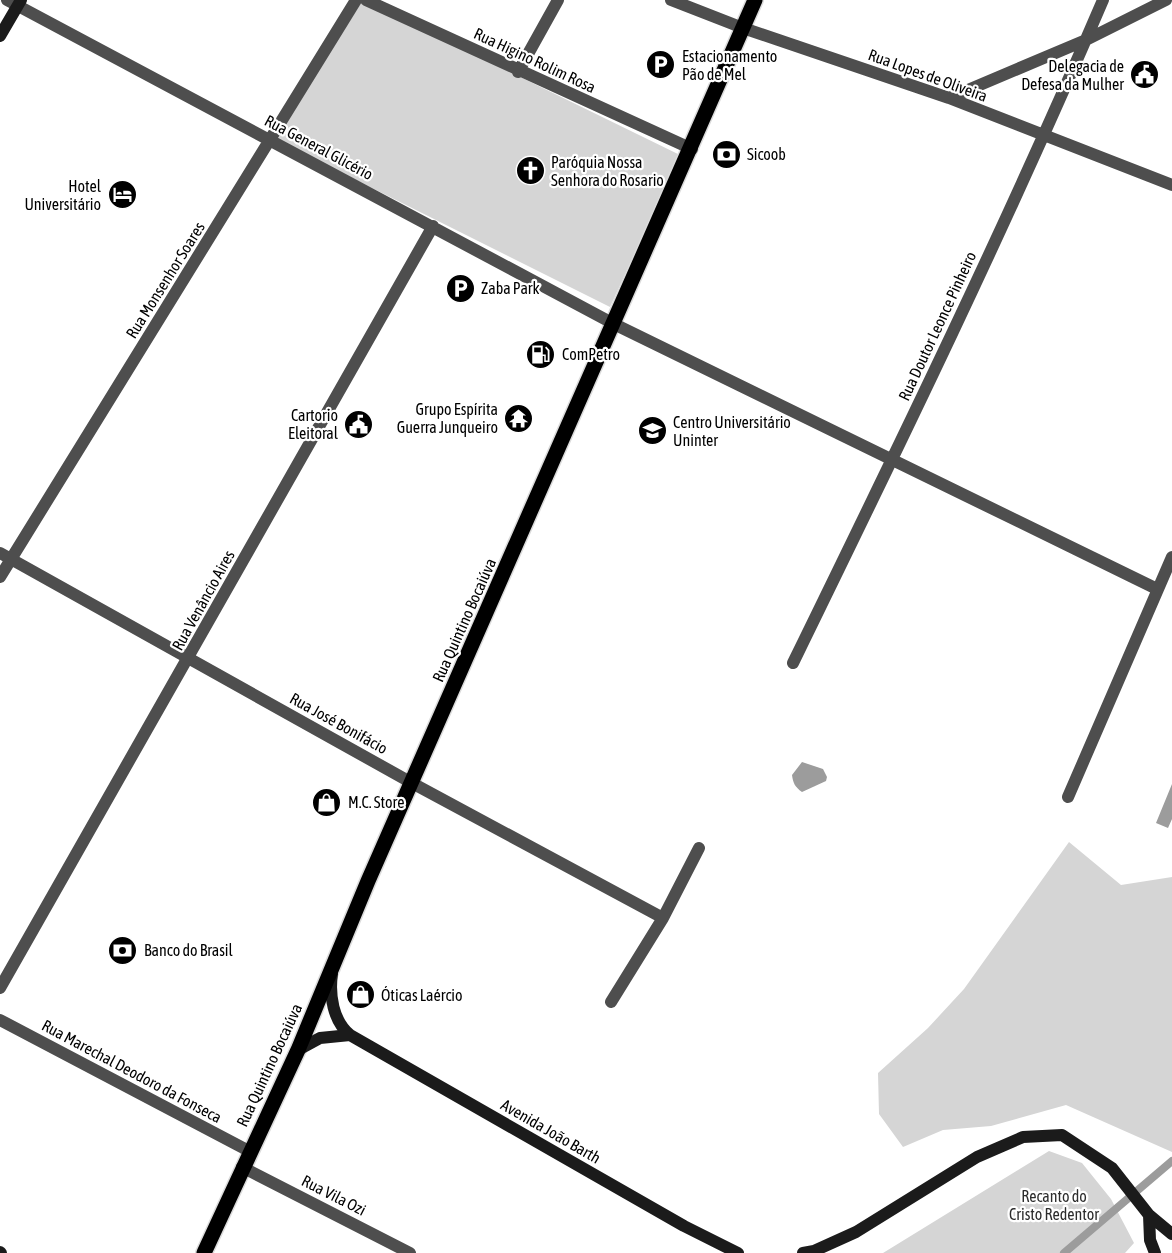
<svg xmlns="http://www.w3.org/2000/svg" width="1172" height="1253" viewBox="0 0 1172 1253" font-family="'Asap Condensed',sans-serif">
	<style>
		.green { fill: #d5d5d5 }
		.water { fill: #9c9c9c }
		.lines { fill: none; stroke-linecap: round; stroke-linejoin: round }
		.stream { stroke: #9c9c9c; stroke-width: 8 }
		.primary-casing { stroke: #dbdbdb; stroke-width: 18 }
		.street { stroke: #4e4e4e; stroke-width: 12 }
		.secondary { stroke: #1b1b1b; stroke-width: 12 }
		.primary { stroke: #000; stroke-width: 15 }
		.labels { text-anchor: middle; stroke-width: 4.5; stroke-linejoin: round; paint-order: stroke }
		.poi-label { font-size: 16px; fill: #000; stroke: #fff; text-anchor: start }
		.street-label { font-size: 16px; fill: #000; stroke: #fff }
		.park-label { font-size: 16px; fill: #2c2c2c; stroke: #fff }
	</style>
	<rect width="100%" height="100%" fill="#fff"/>
	<!-- green -->
	<path class="green" d="M363,0L680,155L610,307L274,139Z
		M1069,842L1121,885L1172,877V1152L1066,1105L991,1126L943,1130L903,1147L879,1114L878,1073L928,1028L964,989Z
		M1049,1151L1082,1163L1111,1199L1134,1243L1125,1253H883Z"/>
	<!-- water -->
	<path class="water" d="M802,762L823,769L827,777L826,781L802,792C795,787 793,783 792,775Z
		M1172,784V819L1168,828L1156,823Z"/>
	<g class="lines">
		<!-- stream -->
		<path class="stream" d="M1064,1253L1172,1161"/>
		<defs>
			<path id="primary" d="M204,1253L298,1050L368,881L755,0"/>
		</defs>
		<!-- primary casing -->
		<use href="#primary" class="primary-casing"/>
		<!-- street -->
		<path class="street" d="M7,0L614,324L1157,589
			M366,0L692,149
			M671,0L743,28L949,98L1172,185
			M518,72L558,0
			M949,98L1086,40L1166,0
			M0,553L412,783L663,918
			M0,577L356,0
			M793,663C900,444 1007,224 1103,0
			M1068,797L1172,557
			M0,988L433,226
			M611,1002L663,918L699,848
			M0,1020L249,1151
			M242,1167L410,1253"/>
		<!-- secondary -->
		<path class="secondary" d="M0,36L21,0
			M332,974C329,995 333,1021 350,1035L684,1226L738,1253
			M298,1050L320,1038L350,1035
			M1149,1215L1150,1240L1155,1253
			M0,1252L1,1253
			M803,1253L814,1251L856,1232L977,1157L1023,1137L1062,1135L1112,1168L1149,1215L1172,1234"/>
		<!-- primary -->
		<use href="#primary" class="primary"/>
	</g>
	<!-- icons -->
	<defs>
		<symbol id="parking-disc" viewBox="-11 -11 22 22"><circle r="9.5" fill="#000" stroke="#fff"/><path d="M-3.5-5.5H1a3.5 3.5 0 0 1 0 7H-1V5.5H-3.5ZM-1-3.4V-.6H.8a1.4 1.4 0 0 0 0-2.8Z" fill="#fff"/></symbol>
		<symbol id="civic-disc" viewBox="-11 -11 22 22"><circle r="9.5" fill="#000" stroke="#fff"/><path d="M-.6-6.5H3V-4.5H.6V-3L4-1V1h2V6H-6V1h2V-1L-.6-3ZM-1.2 2.5V6h2.4V2.5Z" fill="#fff"/></symbol>
		<symbol id="bank-disc" viewBox="-11 -11 22 22"><circle r="9.5" fill="#000" stroke="#fff"/><path d="M-6-4H6V4H-6ZM0-2.3a2.3 2.3 0 1 0 0 4.6a2.3 2.3 0 1 0 0-4.6Z" fill="#fff"/></symbol>
		<symbol id="church-disc" viewBox="-11 -11 22 22"><circle r="9.5" fill="#000" stroke="#fff"/><path d="M-1.2-6h2.4v3.5h3.3v2.4h-3.3V6h-2.4V-.1h-3.3v-2.4h3.3Z" fill="#fff"/></symbol>
		<symbol id="hotel-disc" viewBox="-11 -11 22 22"><circle r="9.5" fill="#000" stroke="#fff"/><path d="M-6-4.5h1.5V1H6V5H4.5V3h-9V5H-6ZM-4 0a1.8 1.8 0 1 1 3.6 0ZM.5 0V-2.5h3Q6-2.5 6 0Z" fill="#fff"/></symbol>
		<symbol id="fuel-disc" viewBox="-11 -11 22 22"><circle r="9.5" fill="#000" stroke="#fff"/><path d="M-5.5-6h7V0h2V4h1.3V-2.5L3-4.5l.8-.8L6-3V5H2.5V1h-1V6h-7ZM-4.2-4.7v3.2H.2V-4.7Z" fill="#fff"/></symbol>
		<symbol id="temple-disc" viewBox="-11 -11 22 22"><circle r="9.5" fill="#000" stroke="#fff"/><path d="M0-6L5-2H3V0L6.5 2.5H4V6H1.5V3h-3V6H-4V2.5H-6.5L-3 0V-2H-5Z" fill="#fff"/></symbol>
		<symbol id="university-disc" viewBox="-11 -11 22 22"><circle r="9.5" fill="#000" stroke="#fff"/><path d="M0-5L7-2L0 1L-7-2ZM-4 1L0 2.5L4 1V4Q0 6-4 4Z" fill="#fff"/></symbol>
		<symbol id="shop-disc" viewBox="-11 -11 22 22"><circle r="9.5" fill="#000" stroke="#fff"/><path d="M-5-2.5h2.3a2.7 3.5 0 0 1 5.4 0H5L5.5 6h-11ZM-1.5-2.5h3a1.5 2.3 0 0 0-3 0Z" fill="#fff"/></symbol>
	</defs>
	<g fill-rule="evenodd">
		<use href="#parking-disc" x="644" y="48" width="33" height="33"/>
		<use href="#civic-disc" x="1128" y="58" width="33" height="33"/>
		<use href="#bank-disc" x="710" y="138" width="33" height="33"/>
		<use href="#church-disc" x="514" y="154" width="33" height="33"/>
		<use href="#hotel-disc" x="106" y="178" width="33" height="33"/>
		<use href="#parking-disc" x="444" y="272" width="33" height="33"/>
		<use href="#fuel-disc" x="524" y="338" width="33" height="33"/>
		<use href="#temple-disc" x="502" y="402" width="33" height="33"/>
		<use href="#civic-disc" x="342" y="408" width="33" height="33"/>
		<use href="#university-disc" x="636" y="414" width="33" height="33"/>
		<use href="#shop-disc" x="310" y="786" width="33" height="33"/>
		<use href="#bank-disc" x="106" y="934" width="33" height="33"/>
		<use href="#shop-disc" x="344" y="978" width="33" height="33"/>
	</g>
	<g class="labels">
		<!-- poi labels -->
		<g class="poi-label">
			<text x="682" y="62">Estacionamento<tspan x="682" dy="18">Pão de Mel</tspan></text>
			<text x="1124" y="72" text-anchor="end">Delegacia de<tspan x="1124" dy="18">Defesa da Mulher</tspan></text>
			<text x="747" y="160">Sicoob</text>
			<text x="551" y="168">Paróquia Nossa<tspan x="551" dy="18">Senhora do Rosario</tspan></text>
			<text x="101" y="192" text-anchor="end">Hotel<tspan x="101" dy="18">Universitário</tspan></text>
			<text x="481" y="294">Zaba Park</text>
			<text x="562" y="360">ComPetro</text>
			<text x="498" y="415" text-anchor="end">Grupo Espírita<tspan x="498" dy="18">Guerra Junqueiro</tspan></text>
			<text x="338" y="421" text-anchor="end">Cartorio<tspan x="338" dy="18">Eleitoral</tspan></text>
			<text x="673" y="428">Centro Universitário<tspan x="673" dy="18">Uninter</tspan></text>
			<text x="348" y="808">M.C. Store</text>
			<text x="144" y="956">Banco do Brasil</text>
			<text x="381" y="1001">Óticas Laércio</text>
		</g>
		<!-- street labels -->
		<g class="street-label">
			<text transform="translate(535 60) rotate(25)" y="6">Rua Higino Rolim Rosa</text>
			<text transform="translate(928 75) rotate(20)" y="6">Rua Lopes de Oliveira</text>
			<text transform="translate(319 147) rotate(28)" y="6">Rua General Glicério</text>
			<text transform="translate(165 280) rotate(-58)" y="6">Rua Monsenhor Soares</text>
			<text transform="translate(937 326) rotate(-65)" y="6">Rua Doutor Leonce Pinheiro</text>
			<text transform="translate(203 600) rotate(-61)" y="6">Rua Venâncio Aires</text>
			<text transform="translate(464 620) rotate(-66)" y="6">Rua Quintino Bocaiúva</text>
			<text transform="translate(339 723) rotate(29)" y="6">Rua José Bonifácio</text>
			<text transform="translate(269 1065) rotate(-65)" y="6">Rua Quintino Bocaiúva</text>
			<text transform="translate(132 1071) rotate(28)" y="6">Rua Marechal Deodoro da Fonseca</text>
			<text transform="translate(551 1131) rotate(30)" y="6">Avenida João Barth</text>
			<text transform="translate(334 1195) rotate(27)" y="6">Rua Vila Ozi</text>
		</g>
		<!-- park labels -->
		<g class="park-label">
			<text x="1054" y="1202">Recanto do<tspan x="1054" dy="18">Cristo Redentor</tspan></text>
		</g>
	</g>
</svg>
